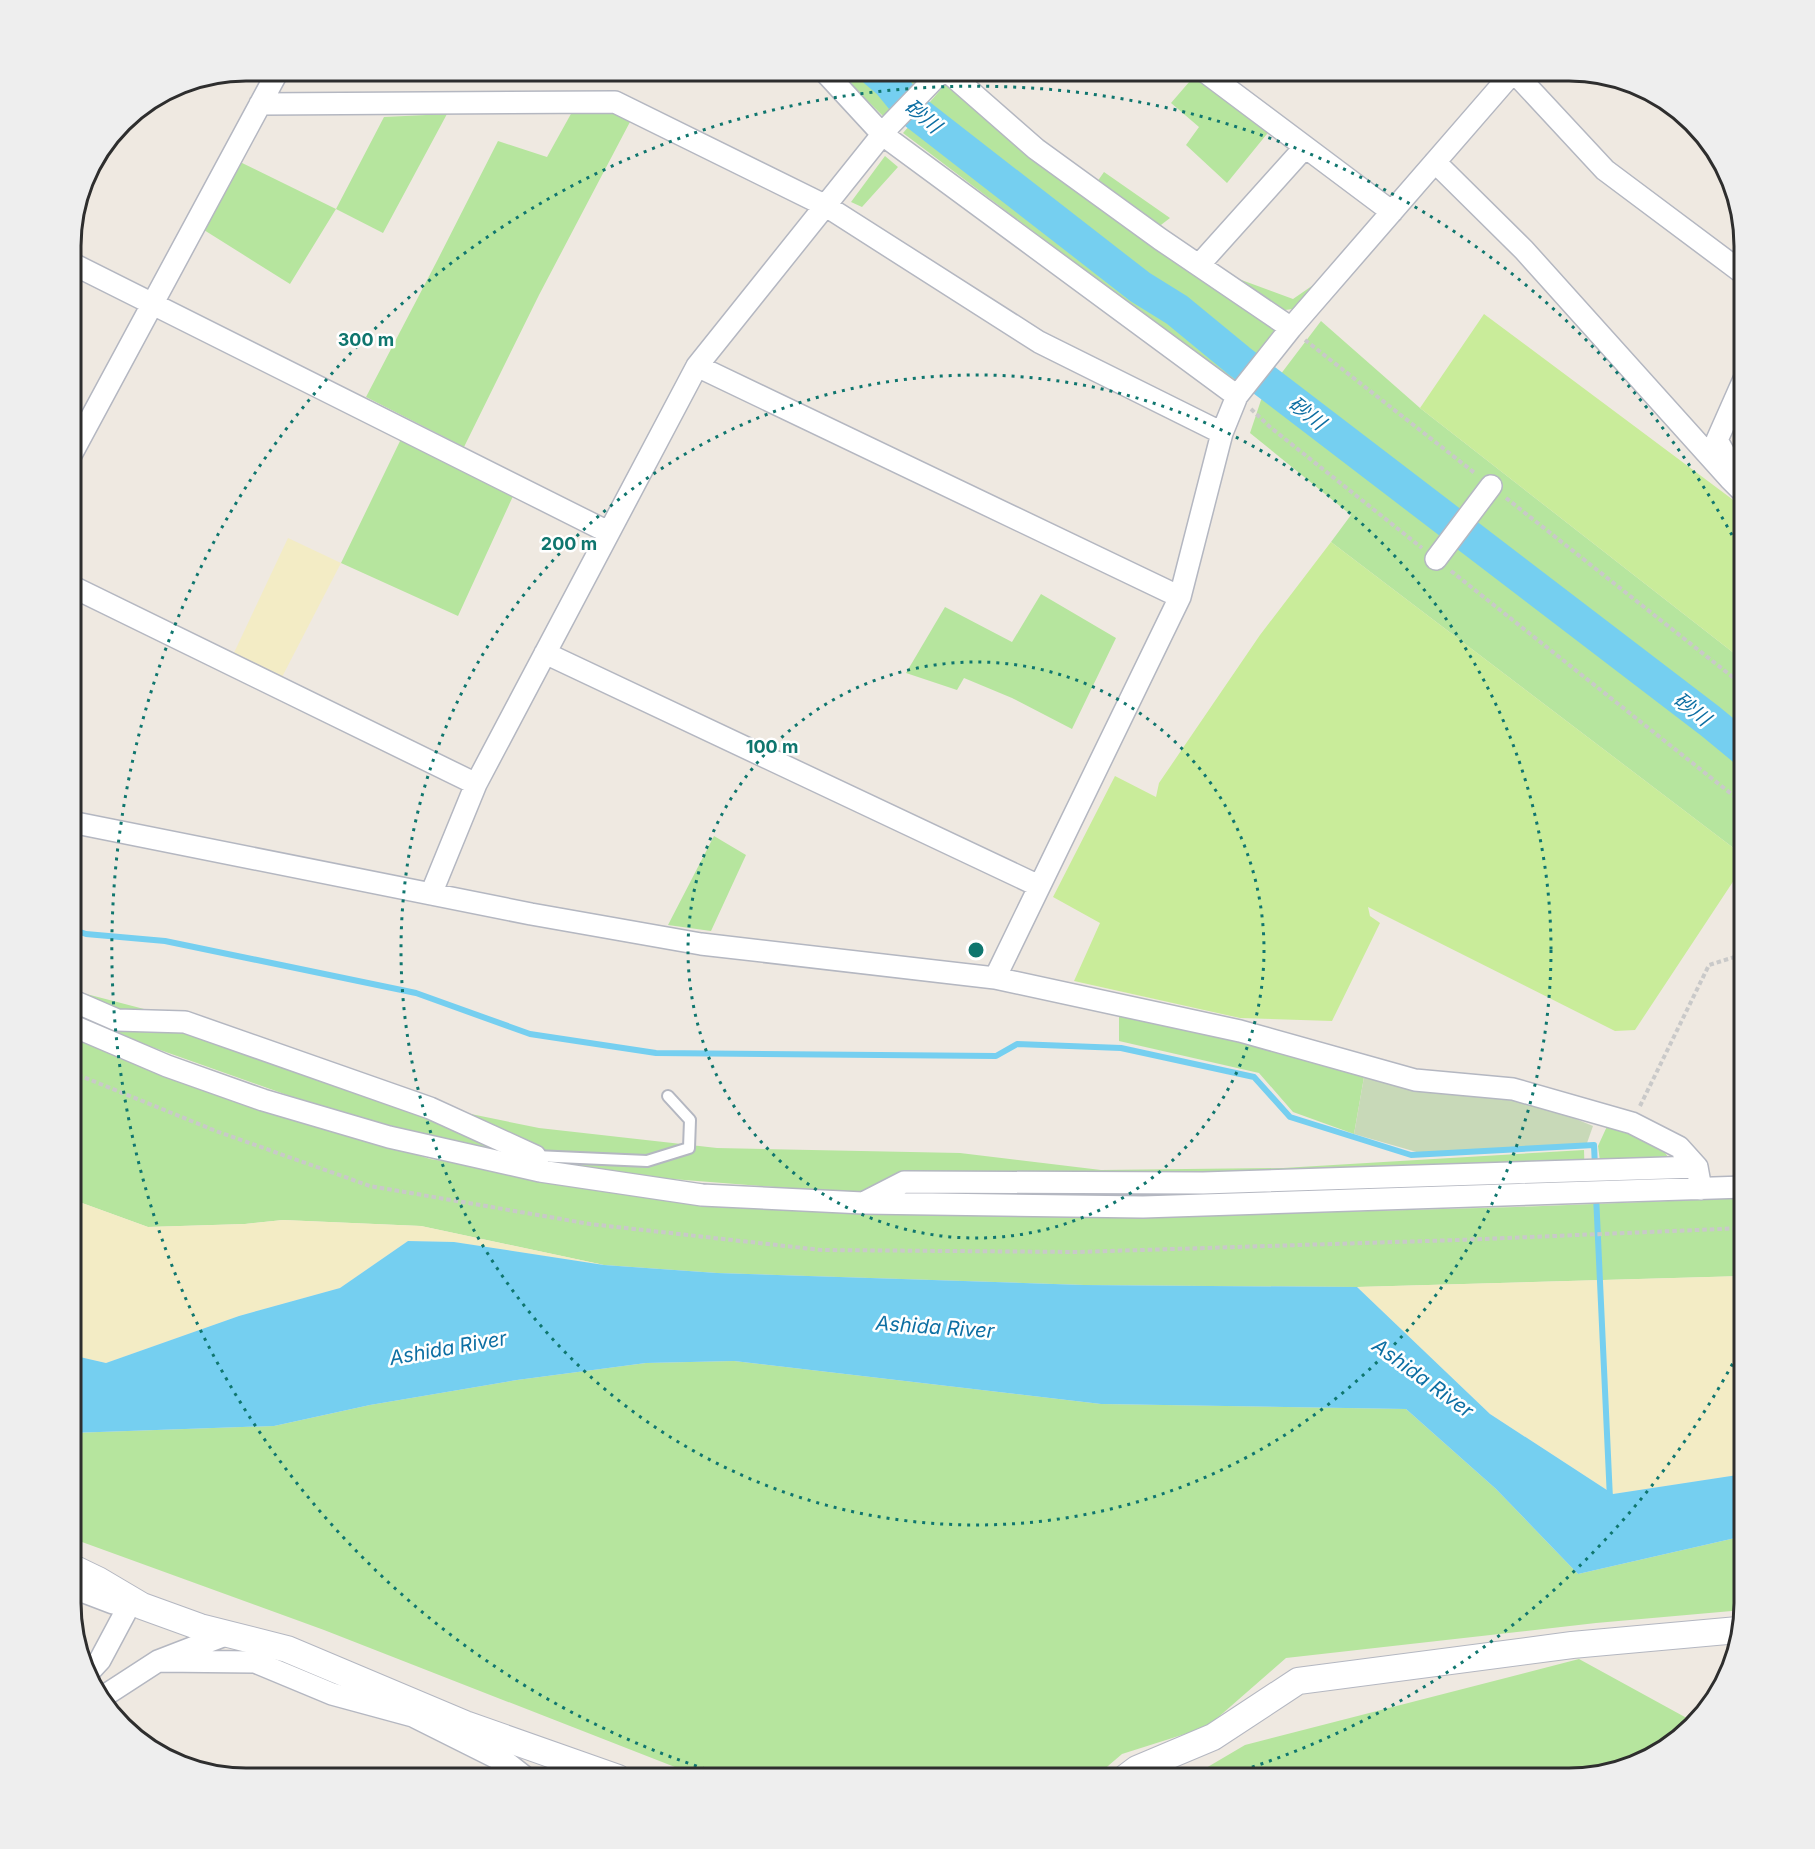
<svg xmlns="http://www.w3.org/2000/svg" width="1815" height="1849" viewBox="0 0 1815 1849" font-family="Inter,'Noto Sans JP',sans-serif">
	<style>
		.green { fill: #b6e59e }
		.sand { fill: #f3ecc5 }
		.cemetery { fill: #c8d9b8 }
		.pitch { fill: #c9ec9a }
		.water { fill: #75cff0 }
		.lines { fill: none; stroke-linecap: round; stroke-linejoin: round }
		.stream { stroke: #75cff0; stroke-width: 6 }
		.river { stroke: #75cff0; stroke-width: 34 }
		.service-casing { stroke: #b4b7c1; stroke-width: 14 }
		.minor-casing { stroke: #b4b7c1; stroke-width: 24 }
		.tertiary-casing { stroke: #b4b7c1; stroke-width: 28 }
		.path { stroke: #c9c9c9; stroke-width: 4; stroke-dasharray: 4.5 3; stroke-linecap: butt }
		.service { stroke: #fff; stroke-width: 10 }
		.minor { stroke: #fff; stroke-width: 21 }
		.tertiary { stroke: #fff; stroke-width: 26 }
		.ring { fill: none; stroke: #0f766e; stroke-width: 3; stroke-dasharray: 3 6 }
		.labels { text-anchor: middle; stroke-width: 5; stroke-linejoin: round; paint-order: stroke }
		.water-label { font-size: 20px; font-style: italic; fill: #0d6fa3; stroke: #fff }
		.rim { fill: none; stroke: #2e2e2e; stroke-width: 3 }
		.centre { fill: #0f766e; stroke: #fff; stroke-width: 3 }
		.ring-label { font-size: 18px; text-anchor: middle; font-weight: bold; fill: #0f766e; stroke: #fff; stroke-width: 5; stroke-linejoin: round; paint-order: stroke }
	</style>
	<rect width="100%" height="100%" fill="#efe9e1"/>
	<!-- green -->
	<path class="green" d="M837,71H927L884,117Z
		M1196,74L1271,129L1227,183L1186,145L1199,127L1171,103Z
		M949,80L1279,328L1236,385L903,133Z
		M611,110L631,120L539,295L464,447L366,397L437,261L498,141L547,157L572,112Z
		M447,114L383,233L336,209L290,284L204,230L238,161L336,209L384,117Z
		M885,156L898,167L862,207L851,202Z
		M1104,172L1170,218L1157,228L1097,182Z
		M1236,278L1293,299L1322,279L1301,308L1285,310L1265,303L1232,280Z
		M1321,321L1420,408L1744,661V856L1331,542L1351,515L1250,433L1261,400Z
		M401,439L514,494L458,616L341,563Z
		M1041,594L1116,638L1072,729L1012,698L964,678L957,690L906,673L945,607L1012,642Z
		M714,836L746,855L711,931L668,925Z
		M71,990L144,1009L378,1095L539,1128L717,1148L960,1153L1101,1170L1283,1168L1584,1150L1585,1184L1134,1199L826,1191L583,1172L372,1125L101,1029L71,1016Z
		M1119,1013L1255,1041L1364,1077L1354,1134L1293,1112L1259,1073L1119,1041Z
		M71,1034L148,1066L430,1159L694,1201L803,1209L1110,1218L1516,1207L1744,1198V1276L1357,1287L1084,1285L717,1273L604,1265L421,1226L283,1220L245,1224L148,1227L71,1199Z
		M1609,1122L1660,1145L1681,1177L1672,1183L1603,1184L1598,1146Z
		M734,1361L1101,1404L1406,1409L1496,1489L1578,1574L1744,1536V1603L1743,1610L1596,1623L1286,1658L1207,1727L1122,1754L1094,1778H703L324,1630L71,1538V1433L274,1426L370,1405L517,1380L646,1363Z
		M1579,1659L1694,1722L1684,1735L1636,1765L1569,1778H1189L1245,1745Z"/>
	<!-- sand -->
	<path class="sand" d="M288,538L341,563L281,679L232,657Z
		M71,1199L148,1227L245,1224L283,1220L421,1226L604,1265L454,1242L408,1241L340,1288L239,1316L106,1363L71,1355Z
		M1744,1276V1474L1613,1494L1490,1414L1357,1287Z"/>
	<!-- cemetery -->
	<path class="cemetery" d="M1364,1077L1517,1095L1593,1126L1587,1143L1420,1153L1354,1134Z"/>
	<!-- pitch -->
	<path class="pitch" d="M1484,314L1744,508V661L1420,408Z
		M1331,542L1744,856V865L1635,1030L1615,1031L1368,907L1370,916L1380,923L1332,1021L1240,1018L1074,981L1100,923L1053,897L1115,776L1156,797L1159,783L1260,635Z"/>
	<!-- water -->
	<path class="water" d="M408,1241L454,1242L604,1265L717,1273L1084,1285L1357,1287L1490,1414L1613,1494L1744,1474V1536L1578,1574L1496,1489L1406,1409L1101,1404L734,1361L646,1363L517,1380L370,1405L274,1426L71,1433V1355L106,1363L239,1316L340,1288Z"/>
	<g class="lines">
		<!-- stream -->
		<path class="stream" d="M71,929L86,934L165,941L416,993L530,1034L656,1053L996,1056L1017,1044L1121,1048L1254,1077L1290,1117L1411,1155L1594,1145L1595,1167
			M1596,1195L1610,1499"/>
		<!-- river -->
		<path class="river" d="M876,71L889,82L911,109L1140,287L1177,310L1239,361L1710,721L1744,749"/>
		<defs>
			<path id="service" d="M535,1156L647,1161L689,1148L690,1120L668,1096"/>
			<path id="minor" d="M824,71L883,135L1237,396
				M947,71L1036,149L1160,239L1291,328
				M1204,71L1392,212
				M1513,71L1605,170L1744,274
				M260,104L615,102L826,206L1039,342L1222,433
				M1435,162L1524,250L1730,479L1744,493
				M71,263L608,532
				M1199,265L1305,147
				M697,366L1180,597
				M71,455L278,71
				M1733,473L1734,471L1717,440L1744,379
				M1436,559L1491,486
				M71,586L476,784
				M545,653L1039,886
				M71,822L531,914L701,944L995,978L1240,1031L1415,1080L1513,1089L1632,1123L1679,1147L1697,1167L1701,1189
				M431,894L476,784L697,366L889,126L942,71
				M995,978L1180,597L1222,433L1237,396L1291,328L1514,71
				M71,1000L117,1020L185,1022L430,1108L535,1156L540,1171
				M71,1025L167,1066L263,1100L389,1137L540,1171L702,1195L863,1203L1143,1207L1744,1187
				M865,1202L904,1182L1203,1183L1697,1167
				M71,1587L113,1603L132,1600
				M158,1661L255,1662L332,1694L413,1716L507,1763L526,1778
				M87,1674L100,1660L132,1600
				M101,1698L158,1661L228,1634"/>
			<path id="tertiary" d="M71,1567L98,1580L142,1606L200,1627L287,1649L465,1724L618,1778
				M1125,1778L1137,1769L1213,1737L1298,1681L1572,1645L1738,1630"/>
		</defs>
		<!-- service casing -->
		<use href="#service" class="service-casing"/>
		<!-- minor casing -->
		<use href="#minor" class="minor-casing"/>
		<!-- tertiary casing -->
		<use href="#tertiary" class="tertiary-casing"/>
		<!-- path -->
		<path class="path" d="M1305,340L1476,474
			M1251,409L1270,427L1422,548
			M1506,498L1744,686
			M1451,571L1744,804
			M71,1072L216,1131L370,1186L590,1224L821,1250L1078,1252L1459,1240L1744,1228
			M1640,1106L1709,965L1744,954"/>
		<!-- service -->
		<use href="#service" class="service"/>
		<!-- minor -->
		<use href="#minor" class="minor"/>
		<!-- tertiary -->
		<use href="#tertiary" class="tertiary"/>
	</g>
	<!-- distance rings -->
	<g class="ring">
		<circle cx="976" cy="950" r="288"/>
		<circle cx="976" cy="950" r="575"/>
		<path d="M1741 1348A863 863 0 0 1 1221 1777M731 1777A863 863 0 1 1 1741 552"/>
	</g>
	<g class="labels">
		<!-- water labels -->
		<g class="water-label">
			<text transform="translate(923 116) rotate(40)" y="7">砂川</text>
			<text transform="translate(1307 413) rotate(38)" y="7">砂川</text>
			<text transform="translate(1692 709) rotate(38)" y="7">砂川</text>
			<text transform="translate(935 1327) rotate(4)" y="7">Ashida River</text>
			<text transform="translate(448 1348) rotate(-10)" y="7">Ashida River</text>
			<text transform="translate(1423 1378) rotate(36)" y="7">Ashida River</text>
		</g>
	</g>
	<!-- crop -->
	<path d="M0 0H1815V1849H0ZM246 81H1569A165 165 0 0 1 1734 246V1603A165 165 0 0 1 1569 1768H246A165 165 0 0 1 81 1603V246A165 165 0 0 1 246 81Z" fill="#eee" fill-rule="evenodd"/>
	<path class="rim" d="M246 81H1569A165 165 0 0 1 1734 246V1603A165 165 0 0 1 1569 1768H246A165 165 0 0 1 81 1603V246A165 165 0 0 1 246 81Z"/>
	<circle cx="976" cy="950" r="9" class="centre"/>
	<g class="ring-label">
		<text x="366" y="346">300 m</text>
		<text x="569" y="550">200 m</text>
		<text x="772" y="753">100 m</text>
	</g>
</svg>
